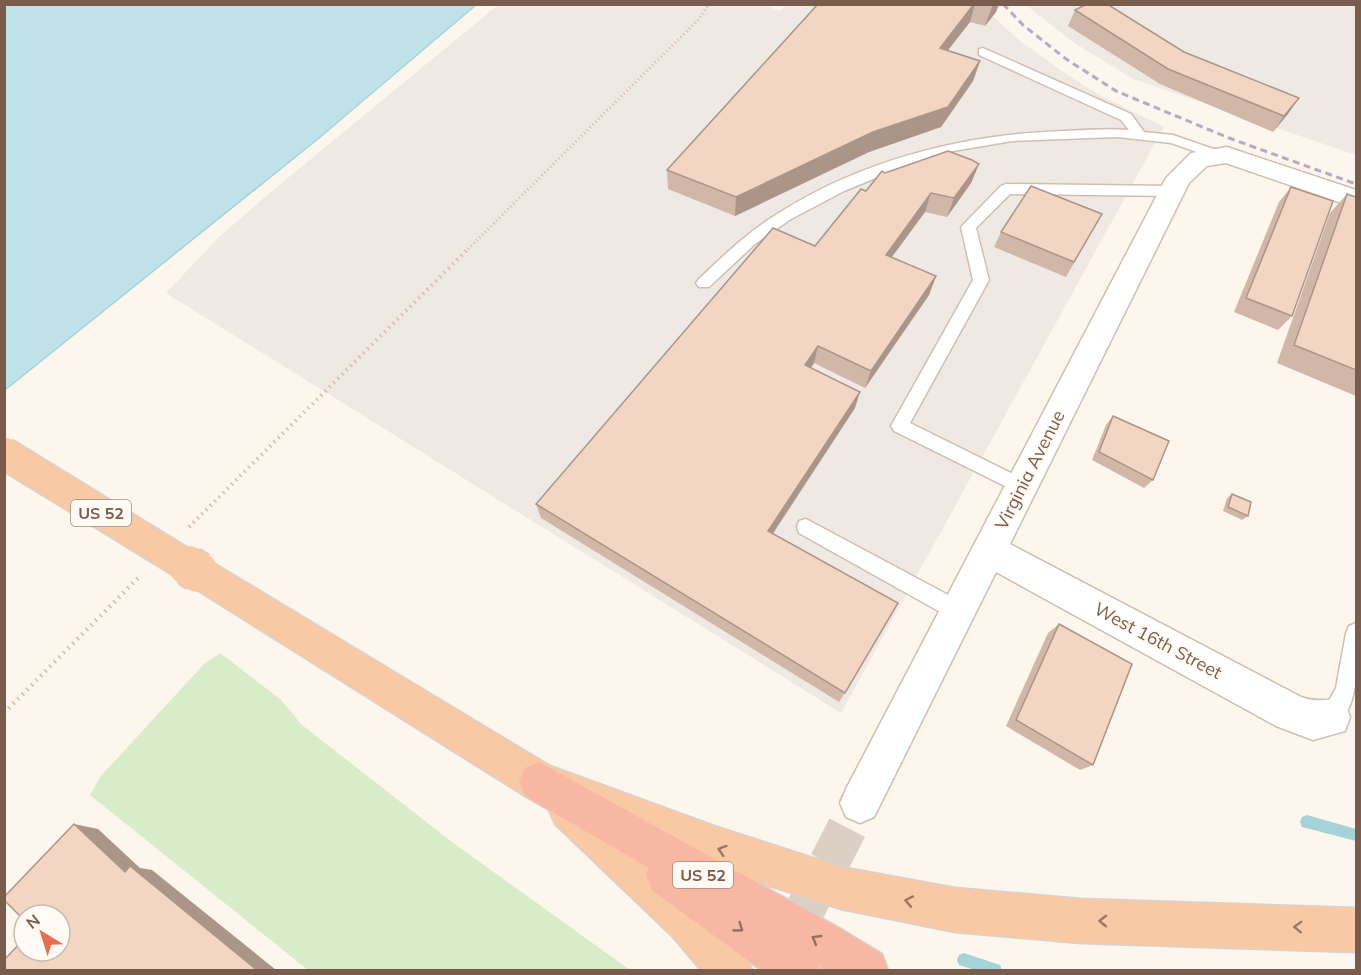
<svg xmlns="http://www.w3.org/2000/svg" width="1361" height="975" viewBox="0 0 1361 975" font-family="Mulish,sans-serif">
	<style>
		.industrial { fill: #efe9e4 }
		.green { fill: #d8ecc9 }
		.water { fill: #bfe3e8; stroke: #a5d3da; stroke-width: 1.5 }
		.lines { fill: none; stroke-linecap: round; stroke-linejoin: round }
		.stream { fill: #a5d3da; fill-rule: evenodd }
		.minor-tunnel { stroke: #dcd0c4; stroke-width: 40; stroke-dasharray: 40 20; stroke-linecap: butt }
		.service-casing { stroke: #d1beb0; stroke-width: 3 }
		.minor-casing { stroke: #d1beb0; stroke-width: 3 }
		.trunk-casing { stroke: #dad1cd; stroke-width: 3 }
		.motorway-casing { stroke: #dad1cd; stroke-width: 3 }
		.path-far2 { stroke: #d9b8a5; stroke-width: 3; stroke-dasharray: 1 3; stroke-linecap: butt }
		.path-far1 { stroke: #d9b8a5; stroke-width: 4; stroke-dasharray: 1.5 4.5; stroke-linecap: butt }
		.path { stroke: #d9b8a5; stroke-width: 4.5; stroke-dasharray: 1.5 5; stroke-linecap: butt }
		.service { fill: #fff; fill-rule: evenodd }
		.minor { fill: #fff; fill-rule: evenodd }
		.trunk { fill: #f9c8a4; fill-rule: evenodd }
		.motorway { fill: #f7b7a3; fill-rule: evenodd }
		.rail { stroke: #b9a8c9; stroke-width: 3; stroke-dasharray: 7 4.5; stroke-linecap: butt }
		.trunk-bridge-far1-casing { stroke: #dad1cd; stroke-width: 34; stroke-linecap: butt }
		.trunk-bridge-casing { stroke: #dad1cd; stroke-width: 43; stroke-linecap: butt }
		.trunk-bridge-far1 { stroke: #f9c8a4; stroke-width: 31 }
		.trunk-bridge { stroke: #f9c8a4; stroke-width: 40 }
		.wall { fill: #d1b7a8 }
		.shaded-wall { fill: #aa9588 }
		.building { fill: #f3d5c3; stroke: #aa9588; stroke-width: 1.5 }
		.oneway { stroke: #9a7763 }
		.oneway2 { stroke: #936e5e }
		.labels { text-anchor: middle; stroke-width: 4.5; stroke-linejoin: round; paint-order: stroke }
		.shield { fill: #fffaf3; stroke: #a28b7f; stroke-width: 1.5 }
		.shield-label { font-size: 16px; font-weight: bold; fill: #7a5c4d }
		.street-label { font-size: 18px; fill: #7a5c4d; stroke: #fffaf3 }
	</style>
	<rect width="100%" height="100%" fill="#fdf6ec"/>
	<!-- industrial -->
	<path class="industrial" d="M761,4L780,11L788,4L981,5L1020,41L1069,76L1098,94L1164,127L841,713L166,293L218,238L266,196L498,5Z
		M1026,5H1356V155L1133,79L1073,42Z"/>
	<!-- green -->
	<path class="green" d="M220,653L280,699L302,725L452,842L630,970H308L90,795L100,777L205,663Z"/>
	<!-- water -->
	<path class="water" d="M5,4H476V5L319,138L5,390Z"/>
	<g class="lines">
		<!-- stream -->
		<path class="stream" d="M1307,815L1356,829V841L1302,827L1300,822L1302,817Z
			M964,953L1000,965L1002,970H975L959,965L957,960L959,955Z"/>
		<!-- minor-tunnel -->
		<path class="minor-tunnel" d="M774,970L860,803"/>
		<defs>
			<path id="service" d="M983,48L1131,114L1144,132L1173,135L1222,152L1224,155L1217,159L1171,143L1118,137L1012,141L953,151L900,168L844,191L791,219L755,244L709,287H699L696,283L699,279C724,255 749,231 779,213C864,159 966,134 1065,131C1086,130 1108,128 1129,130L1121,120L979,55V49Z
				M1006,184L1171,186L1178,191L1171,196L1010,194L976,228L989,280L910,423L1027,481L1030,486L1027,491L1021,494L894,431L891,426L973,280L961,227L1001,186Z
				M806,519L965,604L968,611L965,618L958,620L951,618L799,533L797,527L799,521Z
				M1356,623C1359,651 1361,714 1331,728L1324,724L1320,717L1336,688L1346,633L1349,626Z"/>
			<path id="minor" d="M1227,147L1356,190V208L1226,163L1207,166L1189,183L1010,544L1301,697C1319,704 1326,696 1345,703L1350,717L1345,731L1313,740L1276,726L996,572L874,817L860,823L846,817L840,803L846,789L1166,178L1191,153Z"/>
			<path id="trunk" d="M198,556L210,561L550,766L714,826L841,867L955,888L1081,899L1356,908V952L1081,943L955,932L841,909L714,868L625,835C664,870 733,923 752,970H701L673,937L555,824L549,810L550,806L525,796L186,583L180,572L186,561Z"/>
			<path id="motorway" d="M539,762L841,929L882,954L888,970H826L819,966L820,970H761L652,890L646,875L649,868L525,796L519,782L525,768Z"/>
		</defs>
		<!-- service casing -->
		<use href="#service" class="service-casing"/>
		<!-- minor casing -->
		<use href="#minor" class="minor-casing"/>
		<!-- trunk casing -->
		<use href="#trunk" class="trunk-casing"/>
		<!-- motorway casing -->
		<use href="#motorway" class="motorway-casing"/>
		<!-- path-far2 -->
		<path class="path-far2" d="M468,249L698,20L709,4"/>
		<!-- path-far1 -->
		<path class="path-far1" d="M189,527L469,248"/>
		<!-- path -->
		<path class="path" d="M4,713L141,575"/>
		<!-- service -->
		<use href="#service" class="service"/>
		<!-- minor -->
		<use href="#minor" class="minor"/>
		<!-- trunk -->
		<use href="#trunk" class="trunk"/>
		<!-- motorway -->
		<use href="#motorway" class="motorway"/>
		<!-- rail -->
		<path class="rail" d="M1003,4L1023,25L1066,59L1116,91L1229,138L1356,184"/>
		<defs>
			<path id="trunk-bridge-far1" d="M4,453L191,568"/>
			<path id="trunk-bridge" d="M189,566L198,572"/>
		</defs>
		<!-- trunk-bridge-far1 casing -->
		<use href="#trunk-bridge-far1" class="trunk-bridge-far1-casing"/>
		<!-- trunk-bridge casing -->
		<use href="#trunk-bridge" class="trunk-bridge-casing"/>
		<!-- trunk-bridge-far1 -->
		<use href="#trunk-bridge-far1" class="trunk-bridge-far1"/>
		<!-- trunk-bridge -->
		<use href="#trunk-bridge" class="trunk-bridge"/>
	</g>
	<!-- wall -->
	<path class="wall" d="M818,4H999L996,12L985,26L970,22L948,50L980,61L973,81L941,127L869,152L735,216L668,189L667,170Z
		M1075,10L1184,52L1299,98L1273,132L1160,84L1068,26Z
		M979,164L971,183L947,217L925,212L892,257L936,276L929,295L865,388L814,363L811,368L855,408L773,534L845,693L839,702L541,518L536,504L815,246L866,191L885,173Z
		M1291,187L1292,316L1278,330L1234,312L1279,202Z
		M1347,194L1356,197V396L1277,363L1330,213Z
		M1102,214L1066,277L994,247L1001,232Z
		M1113,416L1153,480L1144,488L1092,460L1106,425Z
		M1232,494L1248,516L1242,520L1223,511L1227,498Z
		M1059,624L1093,765L1080,770L1006,726L1048,633Z"/>
	<!-- shaded-wall -->
	<path class="shaded-wall" d="M974,4H975L970,22L934,68L940,48Z
		M993,4H999L996,12L985,26L992,7Z
		M980,61L973,81L941,127L869,152L735,216L736,197Z
		M1299,98L1288,114L1273,132L1284,116Z
		M979,164L971,183L947,217L954,198Z
		M931,193L925,212L880,273L886,255Z
		M936,276L929,295L865,388L871,371Z
		M818,346L814,363L801,382L805,365Z
		M860,392L855,408L765,545L768,531Z
		M74,824L98,829L140,868L152,870L276,970H257L125,872Z"/>
	<!-- building -->
	<path class="building" d="M818,4H974L940,48L980,61L948,107L873,132L736,197L667,170Z
		M1087,4H1107L1184,52L1299,98L1284,116L1168,69L1075,10Z
		M948,151L972,160L979,164L954,198L931,193L886,255L936,276L871,371L818,346L805,365L860,392L768,531L898,603L845,693L536,504L773,228L815,246L861,189L866,191L882,171L885,173Z
		M1031,186L1102,214L1074,262L1001,232Z
		M1291,187L1333,201L1292,316L1246,298Z
		M1347,194L1356,197V370L1294,345Z
		M1113,416L1169,441L1153,480L1099,452Z
		M1232,494L1251,502L1248,516L1228,507Z
		M1059,624L1132,664L1093,765L1016,720Z
		M74,824L125,872L130,866L257,970H4V960L24,939V951H60V915H24V920L4,900V897Z"/>
	<!-- one-way arrows -->
	<defs><path id="oneway-chevron" d="M-2-3.5L2.5 0L-2 3.5" fill="none" stroke-width="1.6" stroke-linecap="round" stroke-linejoin="round" transform="scale(1.5)"/></defs>
	<g class="oneway">
		<use href="#oneway-chevron" transform="translate(722 850) rotate(-162)"/>
		<use href="#oneway-chevron" transform="translate(909 901) rotate(-169)"/>
		<use href="#oneway-chevron" transform="translate(1103 921) rotate(-179)"/>
		<use href="#oneway-chevron" transform="translate(1298 927) rotate(-178)"/>
	</g>
	<g class="oneway2">
		<use href="#oneway-chevron" transform="translate(739 928) rotate(36)"/>
		<use href="#oneway-chevron" transform="translate(816 939) rotate(-150)"/>
	</g>
	<g class="labels">
		<!-- shield labels -->
		<g class="shield">
			<rect x="71" y="500" width="60" height="26" rx="4.5"/>
			<rect x="673" y="862" width="60" height="26" rx="4.5"/>
		</g>
		<g class="shield-label">
			<text x="101" y="519">US 52</text>
			<text x="703" y="881">US 52</text>
		</g>
		<!-- street labels -->
		<g class="street-label">
			<text transform="translate(1030 470) rotate(-63)" y="6">Virginia Avenue</text>
			<text transform="translate(1158 641) rotate(28)" y="6">West 16th Street</text>
		</g>
	</g>
	<!-- border -->
	<rect width="1361" height="975" fill="none" stroke="#7a5c4d" stroke-width="12"/>
	<!-- north arrow -->
	<g transform="translate(42 933) rotate(322)"><circle r="28" fill="#fffaf3" stroke="#cabbb1" stroke-width="1.5"/>
	<path d="M0-4.5L10 22L0 15L-10 22Z" fill="#e76f51"/>
	<text y="-9" font-size="16" font-weight="bold" text-anchor="middle" fill="#7a5c4d">N</text>
	</g>
</svg>
